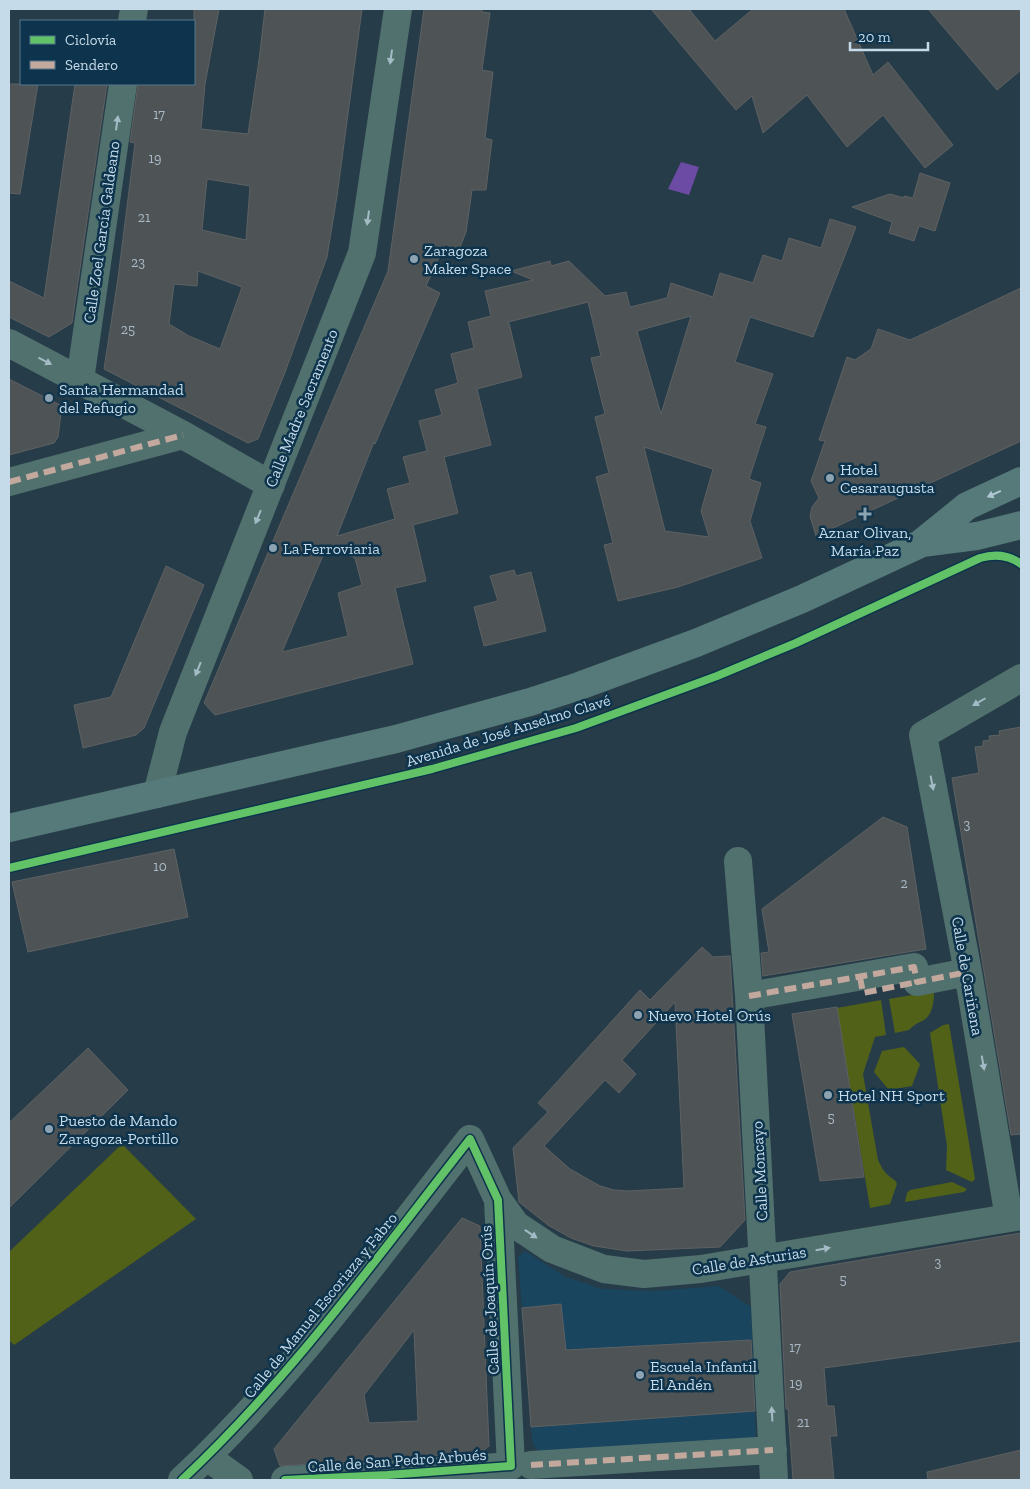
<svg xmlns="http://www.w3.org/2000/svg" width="1030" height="1489" viewBox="0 0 1030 1489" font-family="'Zilla Slab',serif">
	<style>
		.built { fill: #19455f }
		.green { fill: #516118 }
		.water { fill: #6b4ba3 }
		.building { fill: #4e5356; stroke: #5e6162; fill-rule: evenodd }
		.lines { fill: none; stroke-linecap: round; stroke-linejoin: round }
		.minor { stroke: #51716e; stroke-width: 28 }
		.major { stroke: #557a79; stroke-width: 28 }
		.quiet { stroke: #c3a89e; stroke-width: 6; stroke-dasharray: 12 6; stroke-linecap: butt }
		.cycleway-casing { stroke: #0d344c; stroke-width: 11 }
		.cycleway { stroke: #61c268; stroke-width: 8 }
		.oneway { fill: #a3bbc5 }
		.oneway2 { fill: #afc8d3 }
		.poi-dot { fill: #8ea3b2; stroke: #0d344c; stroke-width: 2 }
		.labels { text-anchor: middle; stroke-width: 5; stroke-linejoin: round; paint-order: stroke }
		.number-label { font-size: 14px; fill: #a8b9c5 }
		.street-label { font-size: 16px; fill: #c6dbea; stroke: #0d344c }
		.poi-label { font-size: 16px; fill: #c6dbea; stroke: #0d344c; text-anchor: start }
	</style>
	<rect width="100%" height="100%" fill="#273c49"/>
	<!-- built -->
	<path class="built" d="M525,1251L566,1277L602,1289L652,1291L719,1286L751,1307L756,1438L541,1453L533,1445L531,1427L518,1257Z"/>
	<!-- green -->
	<path class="green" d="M934,991C934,1001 933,1016 922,1021C916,1024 914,1025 909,1030L895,1033L889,999Z
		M881,1000L886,1035L875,1037L863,1074L878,1160C881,1166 883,1171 888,1175C892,1179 895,1179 897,1184L890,1204L870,1208L837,1008Z
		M949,1024L975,1179L972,1182L946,1170L947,1146L930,1033L943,1025Z
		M904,1047L920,1064L912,1086L889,1090L874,1072L882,1051Z
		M122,1144L196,1219L14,1345L9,1340V1252Z
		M952,1182L967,1189L964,1192L905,1202L907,1193L910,1190Z"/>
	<!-- water -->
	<path class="water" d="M681,162L699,167L689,195L668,189Z"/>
	<!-- building -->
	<path class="building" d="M194,9H219L205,84L201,129L248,134L259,60L265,9H362L337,196L327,257L284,375L258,439L248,443L104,369L118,278L135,143L130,142L138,84H194ZM207,179L250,186L246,240L202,230ZM198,271L242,287L220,349L189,336L169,324L174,284L197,286Z
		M424,9H482V12L490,13L482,70L493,72L485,138L492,140L486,190H472L466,232L459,250L445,244L426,286L440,293L375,444L374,442L337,536L395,519L387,489L410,483L403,457L427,451L419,421L442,415L435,390L458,383L451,354L474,348L468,322L491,316L485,291L533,280L511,271L550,261L551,266L569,261L605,296L626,292L630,307L667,298L671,283L713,297L720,273L753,283L763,255L782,261L789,238L821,248L830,219L856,227L813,337L750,317L735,362L773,374L755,424L766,427L749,479L761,483L750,521L762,558L678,587L618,601L604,545L613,543L596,477L609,473L595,417L605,414L591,358L601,356L588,302L508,322L509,323L522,377L477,389L491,445L444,457L458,513L413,525L426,581L395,588L413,664L215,715L204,703L388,271ZM691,316L661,414L637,331ZM644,447L713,469L701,511L709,537L665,531ZM327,546L329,556L332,547L355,558L362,585L338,593L348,636L282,652Z
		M651,9H689L715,41L753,9H844L873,75L888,62L953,145L925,168L883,115L847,147L807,95L763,133L752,96L736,110Z
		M928,9H1021V70L997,90Z
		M9,84H38L20,194L9,193Z
		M75,84H107L72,323L49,337L9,317V281L44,298Z
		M920,173L950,183L935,231L919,226L914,241L889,233L892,222L852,207L890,194L904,198V196L913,198Z
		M1021,288V441L816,536L810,516L812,507L819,498L811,481L825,441L819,440L847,357L855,360L871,349L878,329L910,340Z
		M9,379L60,405L59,412L61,413L58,437L54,443L9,455Z
		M166,566L204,585L144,728L136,735L83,748L74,705L111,697Z
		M514,570L516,576L531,572L546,631L484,646L474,607L498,601L490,576Z
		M1021,727V1134L1011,1135L952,778L979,773L975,747L983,746V741L990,740L989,736L1000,735L999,731Z
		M883,817L907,827L926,949L763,976L761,953L769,952L762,909Z
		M174,849L188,917L28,952L12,882Z
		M702,947L713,957L730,956L745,1220L720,1247L627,1251L594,1246L571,1238L548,1225L519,1202L513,1148L548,1112L538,1103L640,990L650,1000ZM675,1002L684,1188L628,1191L614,1190L600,1186L570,1169L544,1146L605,1080L619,1093L636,1074L622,1060Z
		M837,1007L864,1177L820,1181L792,1014Z
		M88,1048L128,1090L9,1208V1123Z
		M462,1218L480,1226L489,1446L482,1452L280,1466L274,1449ZM414,1330L418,1421L369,1423L364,1395Z
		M1021,1233V1341L824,1368L827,1406H834L837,1436H830L834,1480H793L788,1409H786L780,1284L790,1272Z
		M561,1304L566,1350L751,1340L755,1411L531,1427L522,1308Z
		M1021,1450V1480H928L927,1472Z"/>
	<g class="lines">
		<!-- minor -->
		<path class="minor" d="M132,21L134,9
			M9,343L183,435L271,485
			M80,380L123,84
			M9,482L183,435
			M157,794L173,732L362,253L398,9
			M738,861L749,996L774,1480
			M749,996L914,967L917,982L968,972
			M498,1200L516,1225L552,1249L604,1269L644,1274L701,1269L1021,1216
			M1009,1218L968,972L923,735L1021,678
			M207,1457L239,1480
			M531,1465L773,1450
			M182,1480C291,1378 378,1256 470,1139L498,1200L511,1466L387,1475L285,1480"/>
		<!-- major -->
		<path class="major" d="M922,543L977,536L1021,525
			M9,828L396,739L530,702L579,686L696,643L802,599L920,544L967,506L1021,481"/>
		<!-- quiet -->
		<path class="quiet" d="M9,482L183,435
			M860,977L863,993L917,982
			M749,996L914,967L917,982L968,972
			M531,1465L773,1450"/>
		<defs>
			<path id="cycleway" d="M9,868L432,769L576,728L717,676L796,643L980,558C994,554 1009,555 1021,564
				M182,1480C291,1378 378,1256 470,1139L498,1200L511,1466L387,1475L285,1480"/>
		</defs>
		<!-- cycleway casing -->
		<use href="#cycleway" class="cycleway-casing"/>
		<!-- cycleway -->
		<use href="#cycleway" class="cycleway"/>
	</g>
	<!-- one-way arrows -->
	<defs><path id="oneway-solid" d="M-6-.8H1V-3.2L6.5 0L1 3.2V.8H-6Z" transform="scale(1.25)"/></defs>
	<g class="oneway">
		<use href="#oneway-solid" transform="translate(391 57) rotate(98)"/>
		<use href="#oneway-solid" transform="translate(117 123) rotate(-82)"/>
		<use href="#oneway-solid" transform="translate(368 218) rotate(98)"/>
		<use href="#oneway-solid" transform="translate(45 361) rotate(27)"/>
		<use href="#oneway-solid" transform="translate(258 517) rotate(112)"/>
		<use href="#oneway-solid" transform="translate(198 669) rotate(112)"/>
		<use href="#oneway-solid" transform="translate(979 702) rotate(150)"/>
		<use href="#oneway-solid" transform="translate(932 783) rotate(79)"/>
		<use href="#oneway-solid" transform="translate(983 1063) rotate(80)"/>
		<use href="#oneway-solid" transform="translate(531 1234) rotate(34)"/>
		<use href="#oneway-solid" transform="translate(823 1249) rotate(-10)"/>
		<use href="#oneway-solid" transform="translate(772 1414) rotate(-93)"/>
	</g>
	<use class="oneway2" href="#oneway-solid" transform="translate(994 494) rotate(156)"/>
	<!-- markers -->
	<g class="poi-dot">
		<circle cx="414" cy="259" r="5"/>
		<circle cx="49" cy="398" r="5"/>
		<circle cx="830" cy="478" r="5"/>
		<path d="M862.5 506.5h5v5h5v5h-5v5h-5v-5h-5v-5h5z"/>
		<circle cx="273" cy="548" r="5"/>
		<circle cx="638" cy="1015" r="5"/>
		<circle cx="828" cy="1095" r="5"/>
		<circle cx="49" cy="1129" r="5"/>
		<circle cx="640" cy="1375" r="5"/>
	</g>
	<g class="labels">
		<!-- number labels -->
		<g class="number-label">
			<text x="159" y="119">17</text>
			<text x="155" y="163">19</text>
			<text x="144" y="222">21</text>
			<text x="138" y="267">23</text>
			<text x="128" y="334">25</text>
			<text x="967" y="829">3</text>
			<text x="160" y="871">10</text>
			<text x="904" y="888">2</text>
			<text x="831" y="1122">5</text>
			<text x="938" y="1267">3</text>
			<text x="843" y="1284">5</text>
			<text x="795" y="1352">17</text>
			<text x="796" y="1388">19</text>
			<text x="803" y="1427">21</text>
		</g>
		<!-- street labels -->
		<g class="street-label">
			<text transform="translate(101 232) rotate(-82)" y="6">Calle Zoel García Galdeano</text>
			<text transform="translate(301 408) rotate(-68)" y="6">Calle Madre Sacramento</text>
			<text transform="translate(508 730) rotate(-17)" y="6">Avenida de José Anselmo Clavé</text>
			<text transform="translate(968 976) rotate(80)" y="6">Calle de Cariñena</text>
			<text transform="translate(759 1171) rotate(-93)" y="6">Calle Moncayo</text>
			<text transform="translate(749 1260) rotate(-9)" y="6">Calle de Asturias</text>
			<text transform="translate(489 1300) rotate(-93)" y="6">Calle de Joaquín Orús</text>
			<text transform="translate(320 1305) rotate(-51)" y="6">Calle de Manuel Escoriaza y Fabro</text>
			<text transform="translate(397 1460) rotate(-4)" y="6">Calle de San Pedro Arbués</text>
		</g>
		<!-- poi labels -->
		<g class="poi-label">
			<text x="424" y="256">Zaragoza<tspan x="424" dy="18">Maker Space</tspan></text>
			<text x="59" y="395">Santa Hermandad<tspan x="59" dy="18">del Refugio</tspan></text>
			<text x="840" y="475">Hotel<tspan x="840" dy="18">Cesaraugusta</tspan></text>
			<text x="865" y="538" text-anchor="middle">Aznar Olivan,<tspan x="865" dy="18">María Paz</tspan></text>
			<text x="283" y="554">La Ferroviaria</text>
			<text x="648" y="1021">Nuevo Hotel Orús</text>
			<text x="838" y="1101">Hotel NH Sport</text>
			<text x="59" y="1126">Puesto de Mando<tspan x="59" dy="18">Zaragoza-Portillo</tspan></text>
			<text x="650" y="1372">Escuela Infantil<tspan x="650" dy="18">El Andén</tspan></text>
		</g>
	</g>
	<!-- border -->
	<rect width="1030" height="1489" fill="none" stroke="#c6dbea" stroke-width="20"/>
	<!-- legend -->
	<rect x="20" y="20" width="175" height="65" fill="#0d344c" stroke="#57778b"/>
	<rect x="30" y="36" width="25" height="8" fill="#61c268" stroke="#57778b"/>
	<text x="65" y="45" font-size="15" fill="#c6dbea">Ciclovía</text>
	<rect x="30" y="61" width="25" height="8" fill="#c3a89e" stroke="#57778b"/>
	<text x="65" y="70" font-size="15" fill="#c6dbea">Sendero</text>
	<!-- scale -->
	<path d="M850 42v8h78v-8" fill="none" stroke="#c6dbea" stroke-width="2.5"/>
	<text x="858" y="42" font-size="15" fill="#c6dbea" stroke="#0d344c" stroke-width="4" paint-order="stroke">20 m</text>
</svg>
